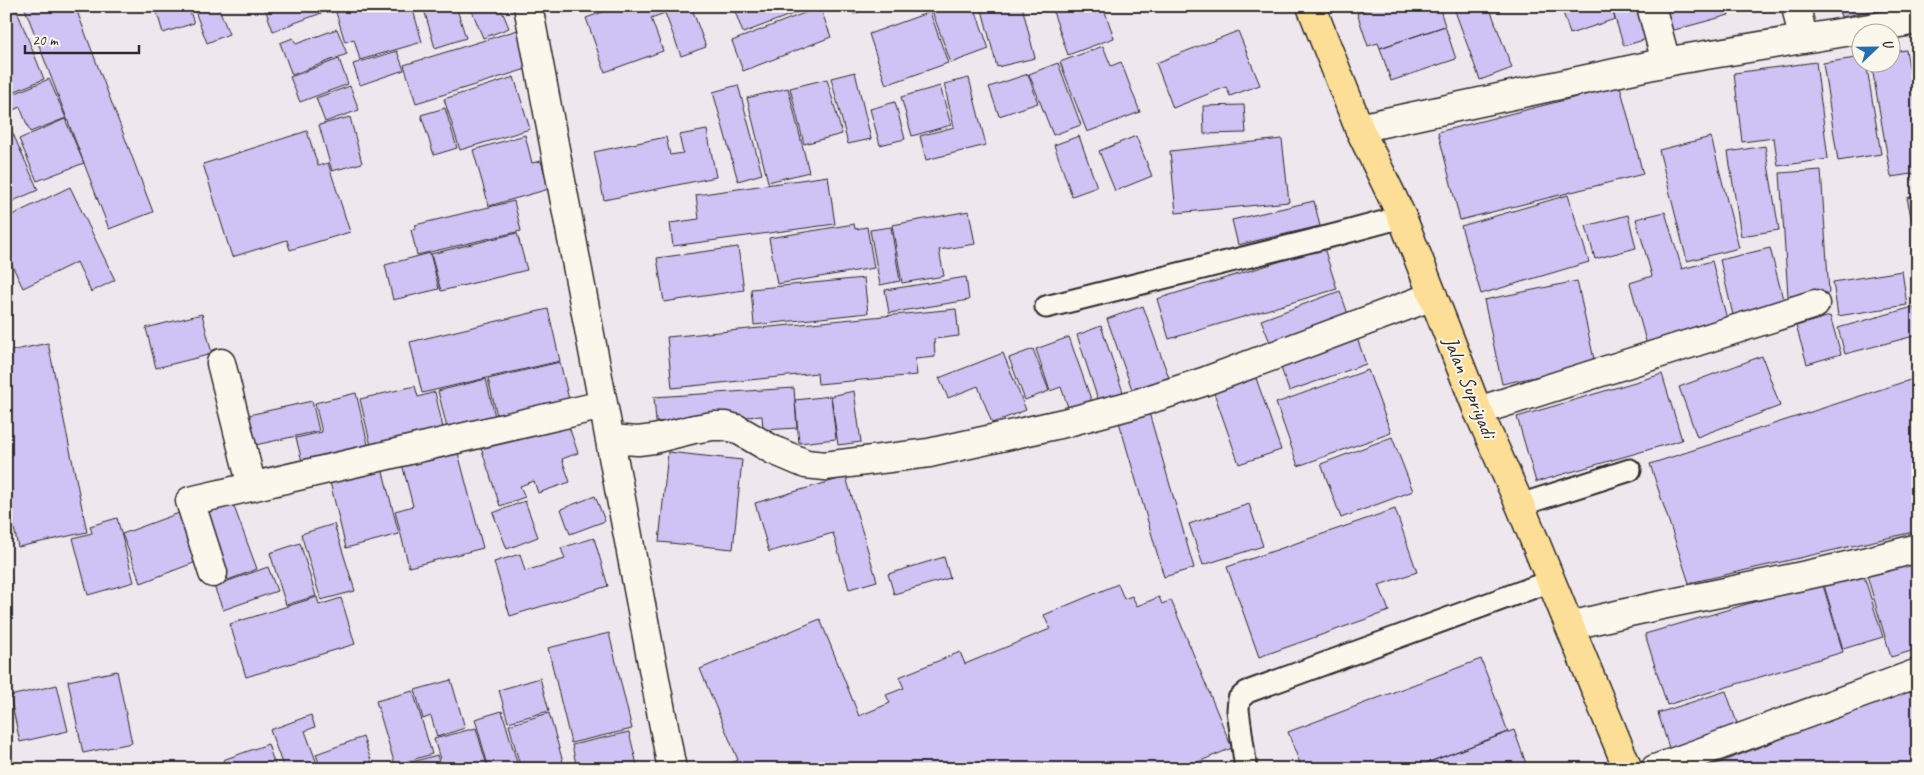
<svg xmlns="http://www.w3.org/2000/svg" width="1924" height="775" viewBox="0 0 1924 775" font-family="Caveat,sans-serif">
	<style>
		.building { fill: #cfc2f4; stroke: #2b2b2b }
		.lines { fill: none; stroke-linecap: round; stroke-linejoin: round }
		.lane-casing { stroke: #2b2b2b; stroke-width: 25 }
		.street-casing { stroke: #2b2b2b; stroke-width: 31 }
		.highway-casing { stroke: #2b2b2b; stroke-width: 31 }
		.lane { stroke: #fbf7ec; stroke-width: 21 }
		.street { stroke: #fbf7ec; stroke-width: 28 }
		.highway { stroke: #fcde96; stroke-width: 28 }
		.labels { text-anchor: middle; stroke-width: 4; stroke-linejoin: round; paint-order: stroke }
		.street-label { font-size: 21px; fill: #2b2b2b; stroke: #fbf7ec }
	</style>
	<rect width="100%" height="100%" fill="#eee7ee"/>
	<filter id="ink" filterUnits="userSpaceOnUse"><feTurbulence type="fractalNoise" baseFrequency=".02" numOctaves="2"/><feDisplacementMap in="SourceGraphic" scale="10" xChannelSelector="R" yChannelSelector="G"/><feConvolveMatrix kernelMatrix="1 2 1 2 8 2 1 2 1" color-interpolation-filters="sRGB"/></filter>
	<g filter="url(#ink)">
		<!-- building -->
		<path class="building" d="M6,6H15L44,79L6,95Z
			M24,6H75L153,212L109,229Z
			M155,6H188L194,23L163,33Z
			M193,6H218L229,34L207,43Z
			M264,6H335V8L273,31Z
			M345,6H412L422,42L360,60L354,39L345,42L335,9Z
			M423,6H456L466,38L435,48Z
			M470,6H500L509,28L483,38Z
			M619,6H691L706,47L681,56L665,13L651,18L663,51L605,72L586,18Z
			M733,6H802L803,10L743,33Z
			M851,6H874L854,14Z
			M947,6H974L989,49L951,63L932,11Z
			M981,6H1022L1035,58L997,67Z
			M1051,6H1103L1114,38L1068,55Z
			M1378,6H1439L1445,26L1380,48L1378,43L1368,46L1357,13Z
			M1467,6H1489L1512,68L1480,80L1455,11Z
			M1561,6H1611L1615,19L1570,34Z
			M1611,6H1643L1653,37L1624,46Z
			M1660,6H1726L1729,15L1667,32Z
			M1798,6H1835L1800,14Z
			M1838,6H1895L1841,17Z
			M820,7L831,37L743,71L732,41Z
			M930,12L948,63L886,85L869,34Z
			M1445,26L1456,59L1391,81L1380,48Z
			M337,29L347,54L292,75L280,43L293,38L296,44Z
			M521,29L533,67L416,103L404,65Z
			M1238,31L1260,85L1230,96L1226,87L1173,108L1156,63Z
			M1103,46L1111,66L1121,62L1140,112L1087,132L1060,62Z
			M1906,50L1918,116V173L1891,177L1871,62H1892V52Z
			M397,51L404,70L360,85L353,64Z
			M1862,57V62H1866L1881,154L1838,161L1823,63Z
			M339,59L348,84L300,102L290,77Z
			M1816,62L1828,159L1778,166L1774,138L1742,142L1734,73Z
			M1058,63L1081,125L1053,135L1029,74Z
			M855,72L871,139L848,144L831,78Z
			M1028,74L1038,103L999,116L989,87Z
			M514,77L530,129L460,150L444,99Z
			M969,78L986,145L926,160L920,136L954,127L944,84Z
			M49,79L66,118L30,132L20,107L7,113L6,97Z
			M827,79L842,134L804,144L790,88Z
			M738,85L762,174L738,181L713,92Z
			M350,86L359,110L325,122L316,98Z
			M940,86L951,125L912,136L901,97Z
			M1620,86L1643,174L1460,220L1438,132Z
			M788,88L809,172L768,182L747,98Z
			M895,102L905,139L880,145L870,109Z
			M1244,105L1246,133L1204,134L1203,106Z
			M445,108L457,148L434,155L421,115Z
			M350,117L362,163L332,171L319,125Z
			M6,118L38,190L6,204Z
			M65,119L84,163L37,181L19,139Z
			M707,130L716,177L604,200L594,152L666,137L670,155L683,153L679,135Z
			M307,131L318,166L328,163L350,232L290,250L287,240L232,257L203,164Z
			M525,135L532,163L541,161L549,189L489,206L473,150Z
			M1079,136L1097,187L1072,196L1054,145Z
			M1136,136L1152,176L1115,191L1099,151Z
			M1711,137L1739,248L1687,261L1659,150Z
			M1282,139L1289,202L1176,213L1170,151Z
			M1765,146L1779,230L1741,236L1728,152Z
			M1821,170L1829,293L1788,296L1780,173Z
			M828,176L835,224L673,246L670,223L699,219L696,195Z
			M70,187L115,280L91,292L77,262L23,288L6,253V218Z
			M1568,195L1589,262L1481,294L1461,226Z
			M1918,195V248L1907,198Z
			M514,201L521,231L417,255L411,230L416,229L415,225Z
			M1314,201L1320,226L1238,245L1232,220Z
			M969,211L975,244L939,250L944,276L902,283L892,225Z
			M1665,212L1682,269L1712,261L1728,323L1647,345L1630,283L1652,276L1636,219Z
			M1628,215L1636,248L1595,259L1586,226Z
			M854,224L855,229L867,227L874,268L777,284L769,238Z
			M891,227L900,281L880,285L870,230Z
			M517,233L527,270L441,291L431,254Z
			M738,247L744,290L664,302L657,258Z
			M1324,248L1337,289L1169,339L1157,299Z
			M1770,248L1784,303L1733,315L1720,260Z
			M430,253L439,289L393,300L385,265Z
			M1902,271L1907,305L1838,316L1833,282Z
			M966,277L969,300L889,313L885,290Z
			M864,278L868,313L754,325L751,289Z
			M1577,281L1595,364L1502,384L1484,300Z
			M1340,291L1351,323L1274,352L1261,320Z
			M1143,306L1169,378L1133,392L1107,319Z
			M1913,307L1918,324V335L1845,354L1838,328Z
			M548,309L560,361L422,393L410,342Z
			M956,309L959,336L934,339L935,357L915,359L917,375L818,384L817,373L672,388L667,337Z
			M202,314L212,354L156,368L146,328Z
			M1830,316L1841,354L1807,364L1796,326Z
			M1101,326L1124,395L1099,403L1077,335Z
			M1355,332L1366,364L1289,391L1278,359Z
			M1069,337L1093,405L1070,413L1061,387L1050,391L1036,349Z
			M48,343L87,532L18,547L6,490V352Z
			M1033,349L1049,391L1025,400L1009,358Z
			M1003,353L1026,410L992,423L978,386L948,398L939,378Z
			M1762,356L1780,406L1697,437L1679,387Z
			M560,362L571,408L499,424L488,379Z
			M1368,370L1391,433L1298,466L1276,403Z
			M1662,374L1682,440L1536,482L1517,417Z
			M1256,378L1281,450L1239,464L1214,393Z
			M1916,378L1918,531L1689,583L1650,464Z
			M486,379L497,425L449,436L438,391Z
			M415,386L418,397L435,392L444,432L372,450L360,399Z
			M794,388L797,428L763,430L762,416L656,422L654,397Z
			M854,391L861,442L838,445L831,396Z
			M356,393L370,453L304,469L296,438L322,432L315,403Z
			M831,396L836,439L799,443L795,400Z
			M312,401L319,431L251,446L244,416Z
			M1147,406L1194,568L1164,577L1117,415Z
			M566,418L578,453L562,459L570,482L538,493L534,481L520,486L525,497L500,506L481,448Z
			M1392,437L1413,491L1341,518L1321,464Z
			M457,449L483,548L409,567L395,511L413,506L402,464Z
			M668,452L742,460L733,549L659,542Z
			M382,468L399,534L346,548L330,482Z
			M846,477L877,581L849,589L833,533L769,552L755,503Z
			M595,496L605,521L570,534L561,509Z
			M525,501L538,537L507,549L493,513Z
			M233,504L257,569L228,580L204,514Z
			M1249,504L1263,546L1203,565L1189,524Z
			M1395,509L1417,572L1379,585L1389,611L1259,657L1227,567Z
			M187,510L204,559L141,583L122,534Z
			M117,518L134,582L88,595L73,538L92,533L90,526Z
			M334,524L355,591L321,600L301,534Z
			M594,538L608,586L510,616L494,562L520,554L525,571L565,559L561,548Z
			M300,543L316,596L286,605L270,553Z
			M944,557L950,578L894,594L888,574Z
			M1915,557L1918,566V649L1891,657L1866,572Z
			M268,567L277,591L223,610L214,586Z
			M1863,573L1883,637L1843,649L1824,585Z
			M1822,582L1843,652L1667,705L1645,634Z
			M1118,584L1124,599L1132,596L1137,606L1159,597L1162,604L1171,600L1232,748L1181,769H717L738,760L700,669L820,619L859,716L890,703L886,695L904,688L899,677L960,652L965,664L1050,629L1044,615Z
			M317,597L319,605L341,598L355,644L246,677L230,624Z
			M609,633L632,729L571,743L548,648Z
			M1481,659L1508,732L1411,769H1302L1288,732Z
			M117,671L132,743L83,753L68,681Z
			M540,678L549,711L508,722L499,690Z
			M451,680L465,728L437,737L431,716L423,719L415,690Z
			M1918,684V769H1710L1709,767Z
			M57,685L68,731L20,742L10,696Z
			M413,691L432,754L395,765L376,701Z
			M1726,691L1739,729L1670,751L1658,713Z
			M502,711L519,769H489L475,719Z
			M549,713L565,769H521L509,725Z
			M311,715L315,727L305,731L319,769H284L270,730Z
			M476,728L488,769H443L434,739Z
			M1514,730L1528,769H1416V767Z
			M629,732L638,769H577L572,745Z
			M363,737L374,769H321L316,754Z
			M268,744L276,769H226L223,760Z
			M437,755L441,769H396L395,767Z"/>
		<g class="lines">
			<defs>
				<path id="lane" d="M1046,307L1339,234L1402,217
					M1520,505L1630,470
					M1246,769L1238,710L1239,699L1247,692L1551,581"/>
				<path id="street" d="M528,6L672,769
					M1651,6L1666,62
					M1796,6L1803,39
					M1359,128L1676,60L1918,20
					M221,363L252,487
					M1478,411L1815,304
					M610,439L638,441L654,439L694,429L713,426H726L737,429L773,450L806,464L825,466L929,453L1064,423L1135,404L1203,382L1433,296
					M213,573L190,501L603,405
					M1570,626C1685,597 1803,580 1918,548
					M1655,769L1918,673"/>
				<path id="highway" d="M1311,6L1359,128L1402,217L1478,411L1520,505L1628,769"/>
			</defs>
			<!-- lane casing -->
			<use href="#lane" class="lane-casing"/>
			<!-- street casing -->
			<use href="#street" class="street-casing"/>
			<!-- highway casing -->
			<use href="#highway" class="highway-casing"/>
			<!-- lane -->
			<use href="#lane" class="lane"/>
			<!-- street -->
			<use href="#street" class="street"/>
			<!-- highway -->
			<use href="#highway" class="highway"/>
		</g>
	</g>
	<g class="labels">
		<!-- street labels -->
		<g class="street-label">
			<text transform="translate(1470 387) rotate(68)" y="7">Jalan Supriyadi</text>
		</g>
	</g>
	<!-- margin -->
	<rect width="1924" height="775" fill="none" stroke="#fbf7ec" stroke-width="25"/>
	<rect x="12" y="12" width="1899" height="750" fill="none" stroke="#2b2b2b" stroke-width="2" filter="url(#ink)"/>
	<!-- north arrow -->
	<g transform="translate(1876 48) rotate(68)"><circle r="24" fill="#fbf7ec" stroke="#a8a59f"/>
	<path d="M0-4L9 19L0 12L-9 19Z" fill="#1f6fb2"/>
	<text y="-8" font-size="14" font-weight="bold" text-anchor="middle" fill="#2b2b2b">U</text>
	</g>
	<!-- scale -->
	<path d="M25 45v8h114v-8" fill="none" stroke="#2b2b2b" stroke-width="2.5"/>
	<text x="32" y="45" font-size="15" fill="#2b2b2b" stroke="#fbf7ec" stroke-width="4" paint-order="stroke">20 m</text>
</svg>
